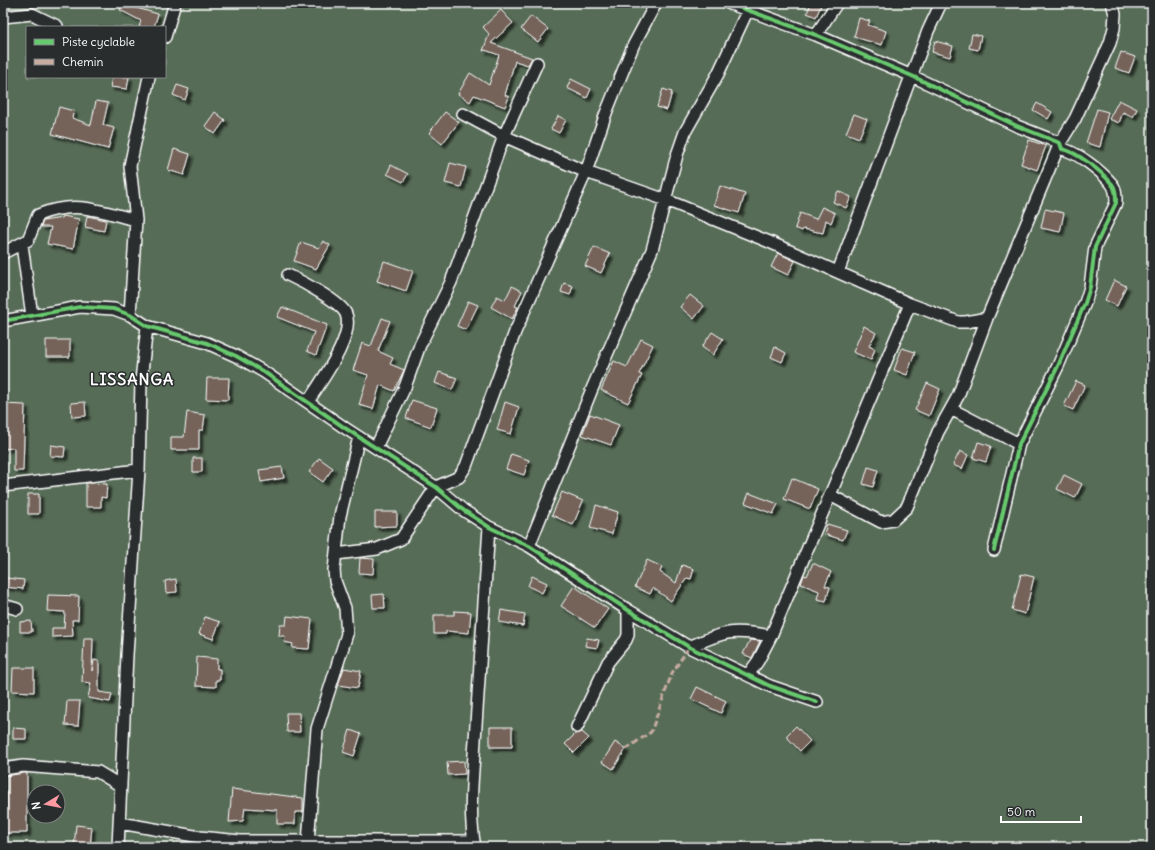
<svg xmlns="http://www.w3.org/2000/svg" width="1155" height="850" viewBox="0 0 1155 850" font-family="Delius,sans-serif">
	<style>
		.green { fill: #576c57; stroke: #abb6ab; fill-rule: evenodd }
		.building { fill: #74645a; stroke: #fff; filter: url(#shadow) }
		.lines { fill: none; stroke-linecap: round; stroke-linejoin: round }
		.minor-casing { stroke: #fff; stroke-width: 14 }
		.minor { stroke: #2a2d2e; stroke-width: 11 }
		.quiet { stroke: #c7aca2; stroke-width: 3; stroke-dasharray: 6 3; stroke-linecap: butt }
		.cycleway-casing { stroke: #2a2d2e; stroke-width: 6 }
		.cycleway { stroke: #67ca6e; stroke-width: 4 }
		.labels { text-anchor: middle; stroke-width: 3; stroke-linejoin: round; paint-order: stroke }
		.district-label { font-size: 16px; font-weight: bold; letter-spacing: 1px; fill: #fff; stroke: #2a2d2e }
	</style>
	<defs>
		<filter id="shadow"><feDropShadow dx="3.5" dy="3.5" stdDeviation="1" flood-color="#0009"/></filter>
	</defs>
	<rect width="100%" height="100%" fill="#403e3b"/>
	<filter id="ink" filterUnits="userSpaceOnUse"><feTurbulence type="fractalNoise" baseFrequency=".025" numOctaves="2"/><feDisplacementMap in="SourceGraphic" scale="8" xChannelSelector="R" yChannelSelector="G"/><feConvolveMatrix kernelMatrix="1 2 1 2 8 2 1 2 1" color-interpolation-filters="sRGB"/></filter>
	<g filter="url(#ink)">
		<!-- green -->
		<path class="green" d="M3,3H1152V847H3ZM27,27H165V77H27ZM34,792H58V816H34Z"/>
		<!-- building -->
		<path class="building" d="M123,3H135L133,7L158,14L154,27H139L141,21L120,10Z
			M811,3H822L816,17L807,13Z
			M501,10L513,23L491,43L532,58L528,65L515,61L505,95L509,97L505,107L474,95L470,102L458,94L470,73L489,85L499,55L485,50L483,51L489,34L483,27Z
			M531,16L548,29L538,42L521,29Z
			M859,18L870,21L868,25L886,31L882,45L854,37Z
			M972,34L981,36L978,50L969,48Z
			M935,41L953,46L950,57L932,52Z
			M1121,52L1135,57L1129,73L1115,68Z
			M112,77H129L127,89L110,87Z
			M571,79L591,89L587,98L567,88Z
			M177,85L189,89L185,100L173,95Z
			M663,89L672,92L667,110L657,107Z
			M1119,100L1137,109L1133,117L1123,112L1119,123L1109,119Z
			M96,101L108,103L103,125L114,128L108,149L52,134L59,107L74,111L72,118L91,125Z
			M1037,103L1052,112L1048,119L1033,110Z
			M1097,109L1108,112L1100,147L1086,143Z
			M215,112L225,120L215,134L205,126Z
			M445,112L459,122L442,144L429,133Z
			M854,114L867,119L859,138L846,133Z
			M558,116L566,120L559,133L551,129Z
			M1029,140L1046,146L1037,170L1021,164Z
			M174,149L190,154L184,175L168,170Z
			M450,163L466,167L461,187L445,183Z
			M391,165L408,174L403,182L387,174Z
			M720,186L745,194L739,213L714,205Z
			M838,191L851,197L846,208L833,202Z
			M822,207L835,213L831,223L826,220L823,233L803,229L802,231L795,228L800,213L816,219Z
			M1045,209L1064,213L1060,232L1041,228Z
			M63,216L79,219L73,249L47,244L51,227H41L43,221L62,218Z
			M87,216L106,220L104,231L85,227Z
			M323,241L330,245L316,269L294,261L301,242L319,248Z
			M594,247L610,254L601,273L585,266Z
			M778,253L795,261L788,275L771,267Z
			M384,261L413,271L406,291L377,281Z
			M1114,280L1126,286L1117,306L1105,300Z
			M564,283L573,286L570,295L561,292Z
			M512,286L522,291L515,306L518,307L512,319L491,307L497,296L505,300Z
			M690,295L704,306L694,319L680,307Z
			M468,301L478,305L466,330L457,326Z
			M282,307L327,325L316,355L307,351L314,332L277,317Z
			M382,318L390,321L378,351L393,358L390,364L404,370L394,391L380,385L373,409L359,405L368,375L353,370L362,343L371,346Z
			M864,326L876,333L869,346L875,349L871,360L853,352Z
			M712,332L723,339L713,355L702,347Z
			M641,339L653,345L639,374L642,375L628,403L601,390L614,361L627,367Z
			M46,340H70V357H46Z
			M775,347L786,353L782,362L771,357Z
			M902,348L915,352L907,375L894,370Z
			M439,372L457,378L452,390L435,383Z
			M207,378H229L228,400L206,399Z
			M1076,381L1085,385L1073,410L1064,406Z
			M927,383L940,389L929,416L915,410Z
			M412,400L437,408L431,427L406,418Z
			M85,402L86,416L72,417L71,403Z
			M505,402L519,407L511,434L497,430Z
			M3,404L25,405L23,471H14V448L3,449Z
			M187,412L205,415L203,430H199V450H171V437H184Z
			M590,414L619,425L611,445L582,435Z
			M978,442L991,446L986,462L973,458Z
			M51,445L65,447L64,457L50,456Z
			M960,451L968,455L962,469L953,465Z
			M511,454L529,460L524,475L506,469Z
			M193,458H202V472H193Z
			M319,458L333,468L323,482L309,472Z
			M282,467L284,478L261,482L259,470Z
			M868,467L878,470L873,487L863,484Z
			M1064,475L1082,484L1075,498L1057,489Z
			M792,478L818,489L810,509L784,499Z
			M86,483L107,484L106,498L101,497V507H86Z
			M562,492L583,501L573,525L552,515Z
			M749,493L778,504L773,514L745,503Z
			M28,494H39V514H28Z
			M596,505L618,512L612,534L590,528Z
			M375,512H397V526L375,527Z
			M827,524L847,530L843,540L824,534Z
			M360,558L374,559L373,574L359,573Z
			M647,560L662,567L660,572L676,583L682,565L694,569L691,579L687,578L671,601L653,588L650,594L635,587Z
			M813,563L831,572L825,586L830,587L826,601L817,599L819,591L801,584L804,575L807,576Z
			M1021,574L1034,577L1025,614L1012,610Z
			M532,576L547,583L542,593L528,586Z
			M6,578L24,580L23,589L5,587Z
			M176,579L177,592L166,593L165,581Z
			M574,586L608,609L595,628L561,606Z
			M384,594L385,608H373L372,595Z
			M48,595L79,596L78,620H72L73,636L52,637V628H64L65,612L47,611Z
			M501,610L525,614L523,626L499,622Z
			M454,611L471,612L469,633L446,631V634H434V615H454Z
			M287,616L312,619L309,649L292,648L293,644L284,642L285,636H279L280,625H286Z
			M205,617L220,622L213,639L199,634Z
			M31,621L32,632H20V622Z
			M84,638H93L92,671L94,660L99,661V692L112,694L110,702L88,698L91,683L82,682Z
			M587,638L599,640L597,648L585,646Z
			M750,640L760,641L752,658L743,654Z
			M197,657L217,659V669H220V680H216V687L196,686Z
			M13,668H34V692L12,691Z
			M344,668L361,671L358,688L338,685Z
			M697,687L726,701L721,713L691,699Z
			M67,701H80L78,726L65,725Z
			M286,713H299L300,732H287Z
			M796,726L810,741L800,751L786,736Z
			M490,727H512V747H490Z
			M13,728L26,729V739H13Z
			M350,730L361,734L354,756L343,752Z
			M582,732L589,738L574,753L565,744L575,734Z
			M615,742L626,749L613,769L602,762Z
			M464,761L465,774L448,775L447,762Z
			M23,773H27V833H3V818H7V776Z
			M232,789L303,798V812H295V824H277V810L245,808L243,821L229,822Z
			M76,825L92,827L90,847H74Z"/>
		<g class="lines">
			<defs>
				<path id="minor" d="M728,3L816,35L912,76L1017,126L1060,143L1062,149C1077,152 1101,171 1111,183C1116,188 1116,196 1116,203L1095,247L1090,287L1085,303L1058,366L1019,444L994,550
					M3,17L32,14L57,26
					M816,35L837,3
					M165,37L175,3
					M463,114L504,136L586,172L666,200L767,241L910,304L958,322H966L987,318
					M22,245L32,316
					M3,253L28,240L38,215C76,200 99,211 136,220
					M838,272L928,31L941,3
					M288,275C301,281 341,302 346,314C355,337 320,382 308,402
					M130,315L136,220L130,166L149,77
					M3,321L80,307L114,309L130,315L147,326L207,343L236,356L264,372L345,428L436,487L463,510L489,527L529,546L628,610L689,647L770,686L817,702
					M951,409L1019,444
					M376,447L405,387L420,345L451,282L504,136L537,63
					M3,486L139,470
					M830,495L881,522L893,520L907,507L938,432L958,396L987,318L1060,143L1075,119L1110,43L1114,28L1115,14L1112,3
					M529,546L592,389L652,250L677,155L685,132L718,74L751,3
					M336,554L377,549L401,539L436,487L459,477L466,466L515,332L586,172L606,113L633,46L656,3
					M3,605L17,609
					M689,647C725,631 732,629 771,636
					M748,675L758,661L771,636L910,304
					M577,727L608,662L626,640L628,635V610
					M3,769L23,766L98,772L121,786
					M120,823L200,837L240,841H474
					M308,842L317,729L347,634L345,608L335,581L334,570L340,516L359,437
					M118,847L127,655L139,470L141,381L147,326
					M475,847C468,813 473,775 475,740C479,669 484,598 489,527"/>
			</defs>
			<!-- minor casing -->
			<use href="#minor" class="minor-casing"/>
			<!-- minor -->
			<use href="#minor" class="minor"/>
			<!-- quiet -->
			<path class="quiet" d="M626,749L651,732L672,673L689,647"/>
			<defs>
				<path id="cycleway" d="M728,3L816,35L912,76L1017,126L1060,143L1062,149C1077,152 1101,171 1111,183C1116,188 1116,196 1116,203L1095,247L1090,287L1085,303L1058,366L1019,444L994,550
					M3,321L80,307L114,309L130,315L147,326L207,343L236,356L264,372L345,428L436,487L463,510L489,527L529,546L628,610L689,647L770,686L817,702"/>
			</defs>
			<!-- cycleway casing -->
			<use href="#cycleway" class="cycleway-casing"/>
			<!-- cycleway -->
			<use href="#cycleway" class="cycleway"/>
		</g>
	</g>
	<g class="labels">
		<!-- district labels -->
		<g class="district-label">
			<text x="132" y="385">LISSANGA</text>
		</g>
	</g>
	<!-- margin -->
	<rect width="1155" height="850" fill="none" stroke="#2a2d2e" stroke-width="16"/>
	<rect x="8" y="8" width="1139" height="834" fill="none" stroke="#fff" stroke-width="1.5" filter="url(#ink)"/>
	<!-- legend -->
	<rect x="26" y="26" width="140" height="52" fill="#2a2d2e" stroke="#7f8182"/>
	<rect x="34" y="39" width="20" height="6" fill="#67ca6e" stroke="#7f8182"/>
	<text x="62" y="46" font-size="12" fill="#ffffff">Piste cyclable</text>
	<rect x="34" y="59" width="20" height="6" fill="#c7aca2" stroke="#7f8182"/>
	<text x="62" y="66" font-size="12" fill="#ffffff">Chemin</text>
	<!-- north arrow -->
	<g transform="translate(46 804) rotate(260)"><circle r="19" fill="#2a2d2e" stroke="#7f8182"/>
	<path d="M0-3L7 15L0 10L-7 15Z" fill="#ff9aa2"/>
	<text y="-6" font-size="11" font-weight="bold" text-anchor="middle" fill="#ffffff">N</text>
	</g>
	<!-- scale -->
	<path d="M1001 816v6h80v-6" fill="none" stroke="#ffffff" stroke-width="2"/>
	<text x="1007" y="816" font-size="12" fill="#ffffff" stroke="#2a2d2e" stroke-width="3" paint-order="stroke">50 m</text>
</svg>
